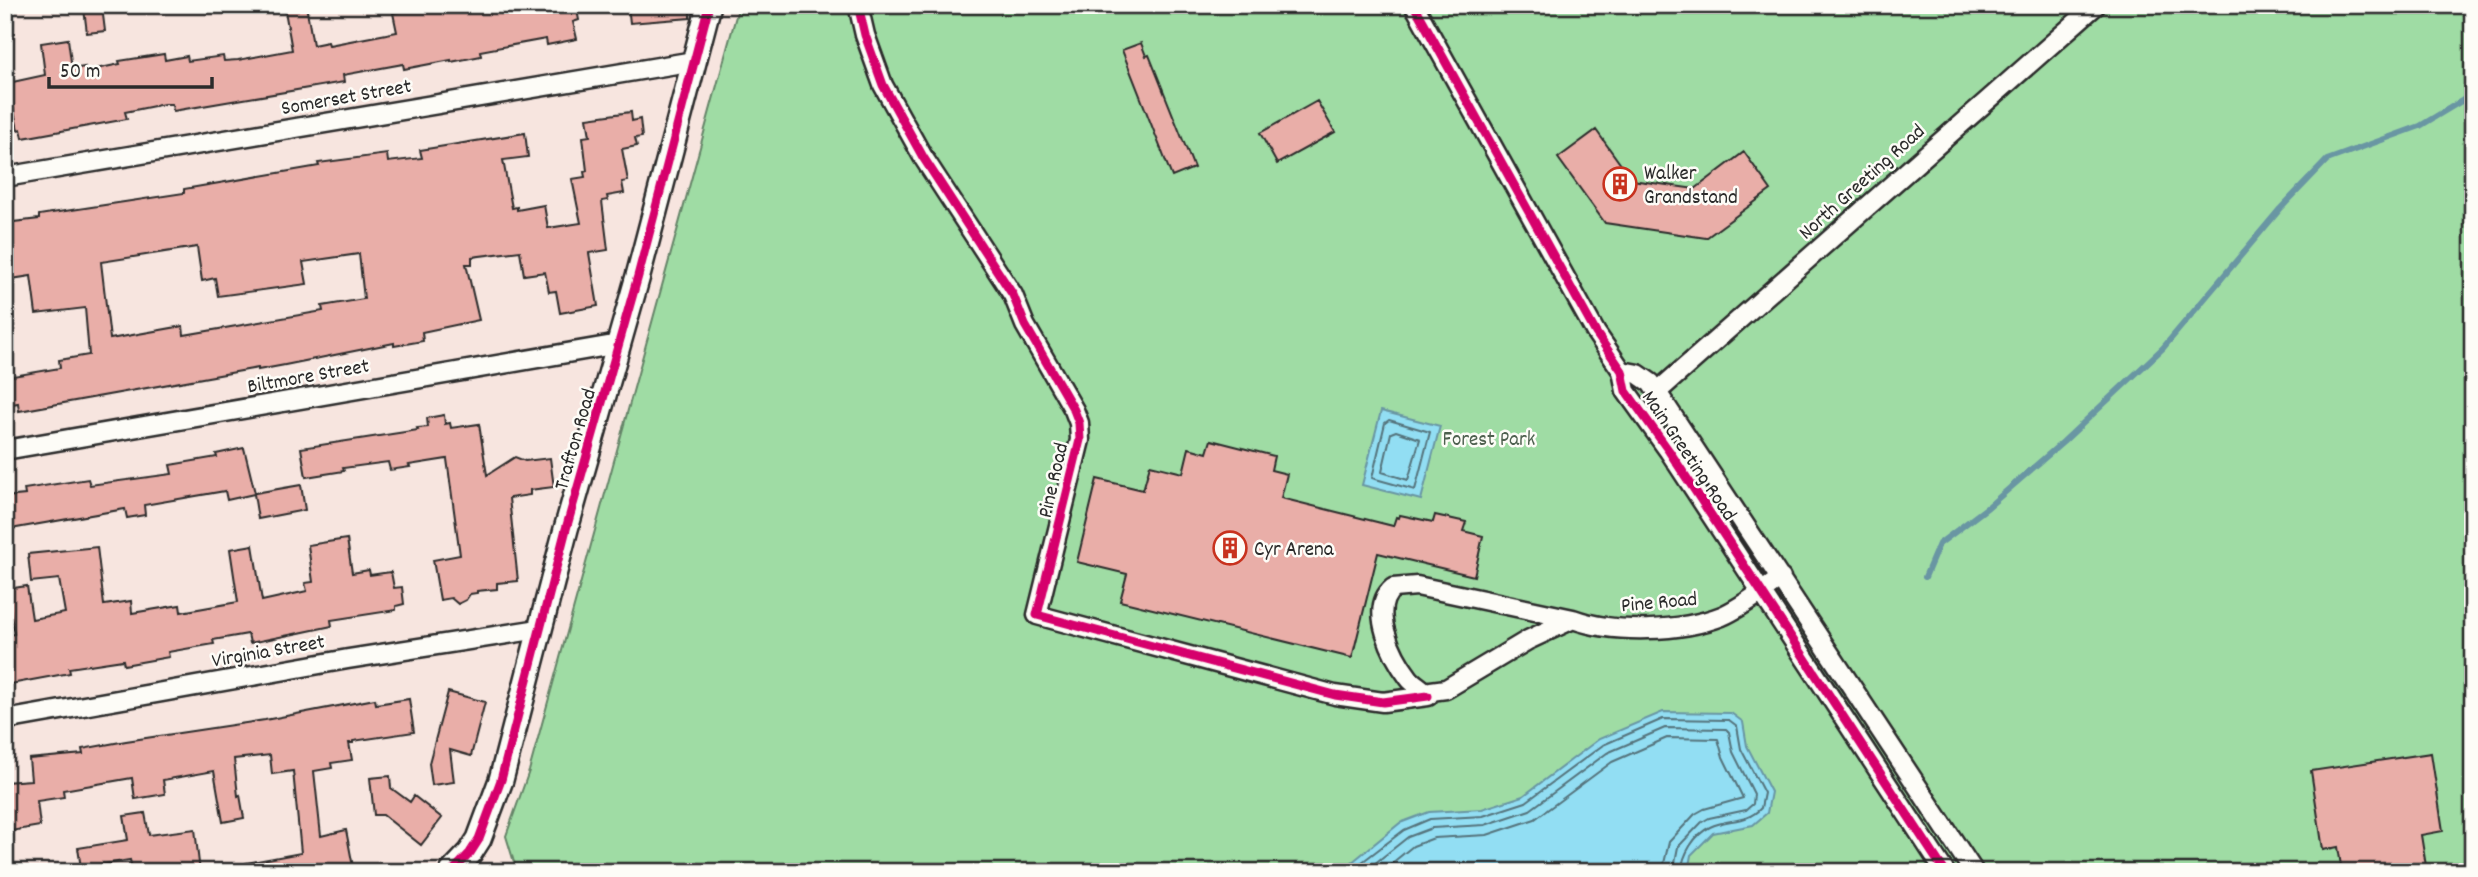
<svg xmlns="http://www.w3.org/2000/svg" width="2478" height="877" viewBox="0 0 2478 877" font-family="Dekko,sans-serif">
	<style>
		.green { fill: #9fdca4; stroke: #658468; stroke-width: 2 }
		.water { fill: #92def3; stroke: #6996a3; stroke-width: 2 }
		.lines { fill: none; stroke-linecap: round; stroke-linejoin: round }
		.shore { stroke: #54737b; stroke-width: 2 }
		.stream { stroke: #6996a3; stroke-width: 6 }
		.building { fill: #e9aea8; stroke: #2b2b2b; stroke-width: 2; fill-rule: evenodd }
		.minor-casing { stroke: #2b2b2b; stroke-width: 23 }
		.tertiary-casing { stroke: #2b2b2b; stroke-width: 28 }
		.minor { stroke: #fdfcf7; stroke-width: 18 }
		.tertiary { stroke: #fdfcf7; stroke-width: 23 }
		.cycleway-casing { stroke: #fdfcf7; stroke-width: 13 }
		.cycleway { stroke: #d6006c; stroke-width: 9 }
		.labels { text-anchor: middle; stroke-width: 5; stroke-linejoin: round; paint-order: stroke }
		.street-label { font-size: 21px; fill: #2b2b2b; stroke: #fdfcf7 }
		.poi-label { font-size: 21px; fill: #2b2b2b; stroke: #fdfcf7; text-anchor: start }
		.park-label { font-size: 21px; fill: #4e604f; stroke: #fdfcf7 }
	</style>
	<rect width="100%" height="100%" fill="#f7e5df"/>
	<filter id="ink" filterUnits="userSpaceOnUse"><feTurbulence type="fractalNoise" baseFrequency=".0143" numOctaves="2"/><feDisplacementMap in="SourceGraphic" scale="14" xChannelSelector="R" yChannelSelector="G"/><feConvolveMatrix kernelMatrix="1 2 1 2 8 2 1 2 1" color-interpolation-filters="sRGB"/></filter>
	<g filter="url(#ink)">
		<!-- green -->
		<path class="green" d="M739,5H2473V872H517L506,836L529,771Z"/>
		<!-- water -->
		<path class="water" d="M1381,411L1440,426L1421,500L1362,485Z
			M1663,712L1731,713L1743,722L1747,746L1771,792L1767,813L1753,825L1713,833L1691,855L1688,872H1340L1400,823L1429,812L1482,809L1523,796L1599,739Z"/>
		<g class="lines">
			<!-- shore -->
			<path class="shore" d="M1389,420L1430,432L1415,490L1372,478L1385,423Z
				M1396,431L1420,439L1408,480L1382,472L1391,433Z
				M1349,872L1404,830L1430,819L1483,816L1526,802L1603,745L1663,719L1729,720L1737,726L1741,749L1764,793L1761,808C1746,824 1728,818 1710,827C1694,835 1683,854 1681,872
				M1364,872L1408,837L1432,828L1485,825L1530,810L1607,753L1665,728L1726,729L1729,732L1733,752L1754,794L1753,804L1746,810L1709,818L1702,822L1678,847L1673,872
				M1381,872L1413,846L1434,838L1487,835L1535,819L1612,762L1667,738L1718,739L1723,757L1743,798L1704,809L1695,814L1669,842L1662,872"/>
			<!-- stream -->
			<path class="stream" d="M1925,577L1939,544L1988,507L2063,442L2163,348L2280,209L2327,160L2420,126L2473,94"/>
		</g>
		<!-- building -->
		<path class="building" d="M284,5H306L313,45L328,42L329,45L397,32L393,13L434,5H576L579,20L573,22L577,39L547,45L546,39L480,51L481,56L451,62V60L404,69L403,64L343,75L344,82L173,111L172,104H164L125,112L127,119L23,138L21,129L18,130L8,83L45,75L41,43L68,39L72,69L85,67L86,71L120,64L119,61L164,54L165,60L187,56L188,61L223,56L224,61L238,60L292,50Z
			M628,5H690V18L630,23Z
			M102,7L105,31L87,33L84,9Z
			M1141,43L1146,56L1149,55L1194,168L1172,177L1122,50Z
			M1317,101L1335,132L1277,164L1260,133Z
			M631,112L632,121L640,119L642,137L635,138L637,146L622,149L628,181L622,182L624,193L607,196L608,200L602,201L608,250L589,253L598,306L560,313L556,291L549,292L545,272L524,275L520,251L472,257V264H466L479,320L422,332L423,341L394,346V343L285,365L258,370V368L19,411L18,403L12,404L7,377L60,368L59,360L89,355L85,308L36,314L31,276L5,280V223L39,219V215L52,213L184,193V189L319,166L318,163L387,154L388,162L422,158L420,150L525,133L528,157L503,160L512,208L517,207V210L544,205L548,228L581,223L572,179L585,177L584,172L587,171L583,137L590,136L587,118ZM197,247L202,281L215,278L218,296L307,284L303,262L359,254L364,299L322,306L323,311L184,335L183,326L110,339L101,262Z
			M1596,130L1632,180L1695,189L1744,152L1771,190L1706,238L1605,223L1558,158Z
			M444,415L445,424L450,423L451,428L479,424L487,475L515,457L525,461L550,458L554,487L530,490V495L509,498L518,581L497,583V589L477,591V593L470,594L466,600L458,604L451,598L440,600L433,560L460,555L447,459L409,465L410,467L390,470L388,462L343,468L344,471L306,477L301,448L418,430L417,428L428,427L427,418Z
			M1211,440L1274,456L1271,470L1287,474L1281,498L1393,526L1396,517L1399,518L1400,515L1433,522L1435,515L1466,522L1463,531L1483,536L1474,576L1378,553L1352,658L1120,601L1127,574L1077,562L1097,479L1143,490L1150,465L1183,473L1189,448L1207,453Z
			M244,448L255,493L301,485L305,510L258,519L254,494L227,500L225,491L144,505L145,515L127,518L125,509L5,530V497L25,495L24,489L88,479L90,485L172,474L170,465L217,457L216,454Z
			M347,539L352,573L369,570L370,575L391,572L394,588L402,587L404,604L396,606V610L331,620L332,626L299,633L250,643L248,634L213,640L214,644L168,652L169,657L124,665L123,660L69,668L70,673L5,685V636L14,634L7,589L27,586L32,619L65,613L59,579L31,582L28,554L97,547L104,605L131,601L132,613L180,605L181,612L238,602L230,549L253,545L262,601L307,591L305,583L313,582L308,545Z
			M448,692L485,702L471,756L450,750L454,782L432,785L429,763Z
			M375,699L376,704L409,699L414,732L353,741V743H349L352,760L331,763L332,768L314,771L321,836L346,830L354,872H247L246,863L301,853L293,771L272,774L270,755L234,759L238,796L240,795L244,818L223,822L214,771L163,780L165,794L135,799L132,778L63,790L64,797L37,801L40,826L5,832V782L31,780L29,759L83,754L82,749L126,741L265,720Z
			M2431,753L2443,831L2421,835L2426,866L2389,872H2342L2338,847L2323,850L2311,771Z
			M390,776L391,788L410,802L414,796L442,818L421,845L383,815H374L370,778Z
			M145,813L149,835L195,829L200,872H133L130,860L81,868L78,848L128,840L124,816Z"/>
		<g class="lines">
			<defs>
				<path id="minor" d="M858,5L865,35L883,85L923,157L1013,295L1025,325L1074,410L1079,423L1080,440L1037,615L1335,695L1383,702L1428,696
					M1414,5L1596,333L1622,371L1626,391L1669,451L1945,872
					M5,177L694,61
					M1622,371L1638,374L1651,383L1974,872
					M1657,392L2096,5
					M5,450L619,344
					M1573,619L1417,586L1393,588C1368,609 1393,657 1409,678C1414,685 1424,688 1428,696L1431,691L1446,689L1528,640L1573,619C1614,634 1681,632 1722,616C1743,607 1762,591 1781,578
					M5,720L348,659L539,629"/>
				<path id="tertiary" d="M452,872L470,853L479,839L501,780L566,529L638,276L709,5"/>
			</defs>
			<!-- minor casing -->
			<use href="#minor" class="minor-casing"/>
			<!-- tertiary casing -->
			<use href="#tertiary" class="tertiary-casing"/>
			<!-- minor -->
			<use href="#minor" class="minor"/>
			<!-- tertiary -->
			<use href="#tertiary" class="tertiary"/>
			<defs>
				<path id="cycleway" d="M858,5L865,35L883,85L923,157L1013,295L1025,325L1074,410L1079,423L1080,440L1037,615L1335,695L1383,702L1428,696
					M1414,5L1596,333L1622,371L1626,391L1669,451L1945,872
					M452,872L470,853L479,839L501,780L566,529L638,276L709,5"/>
			</defs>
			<!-- cycleway casing -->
			<use href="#cycleway" class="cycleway-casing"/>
			<!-- cycleway -->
			<use href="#cycleway" class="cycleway"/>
		</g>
	</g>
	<!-- icons -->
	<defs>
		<symbol id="building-ring" viewBox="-11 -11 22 22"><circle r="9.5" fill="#fdfcf7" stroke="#c8321e" stroke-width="1.5"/><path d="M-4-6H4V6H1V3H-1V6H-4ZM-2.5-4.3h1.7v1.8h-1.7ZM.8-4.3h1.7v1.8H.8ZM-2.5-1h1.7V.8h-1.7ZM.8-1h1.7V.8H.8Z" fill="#c8321e"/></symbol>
	</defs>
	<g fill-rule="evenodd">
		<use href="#building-ring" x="1601" y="165" width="38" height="38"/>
		<use href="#building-ring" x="1211" y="529" width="38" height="38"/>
	</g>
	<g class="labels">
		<!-- street labels -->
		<g class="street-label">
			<text transform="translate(346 96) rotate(-10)" y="7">Somerset Street</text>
			<text transform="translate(1861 181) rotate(-42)" y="7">North Greeting Road</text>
			<text transform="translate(308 375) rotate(-10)" y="7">Biltmore Street</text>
			<text transform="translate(574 439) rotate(-74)" y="7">Trafton Road</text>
			<text transform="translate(1690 455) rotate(56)" y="7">Main Greeting Road</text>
			<text transform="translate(1052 480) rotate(-77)" y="7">Pine Road</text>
			<text transform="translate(1659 601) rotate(-5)" y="7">Pine Road</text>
			<text transform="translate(268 650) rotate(-10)" y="7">Virginia Street</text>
		</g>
		<!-- poi labels -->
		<g class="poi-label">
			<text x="1644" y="179">Walker<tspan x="1644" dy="24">Grandstand</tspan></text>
			<text x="1254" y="555">Cyr Arena</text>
		</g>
		<!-- park labels -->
		<g class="park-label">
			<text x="1489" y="445">Forest Park</text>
		</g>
	</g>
	<!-- margin -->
	<rect width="2478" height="877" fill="none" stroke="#fdfcf7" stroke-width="28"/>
	<rect x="14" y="14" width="2450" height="849" fill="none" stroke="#2b2b2b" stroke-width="2.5" filter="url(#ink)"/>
	<!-- scale -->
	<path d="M49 77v10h163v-10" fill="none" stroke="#2b2b2b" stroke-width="3.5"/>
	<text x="60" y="77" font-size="21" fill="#2b2b2b" stroke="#fdfcf7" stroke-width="5" paint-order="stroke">50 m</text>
</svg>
